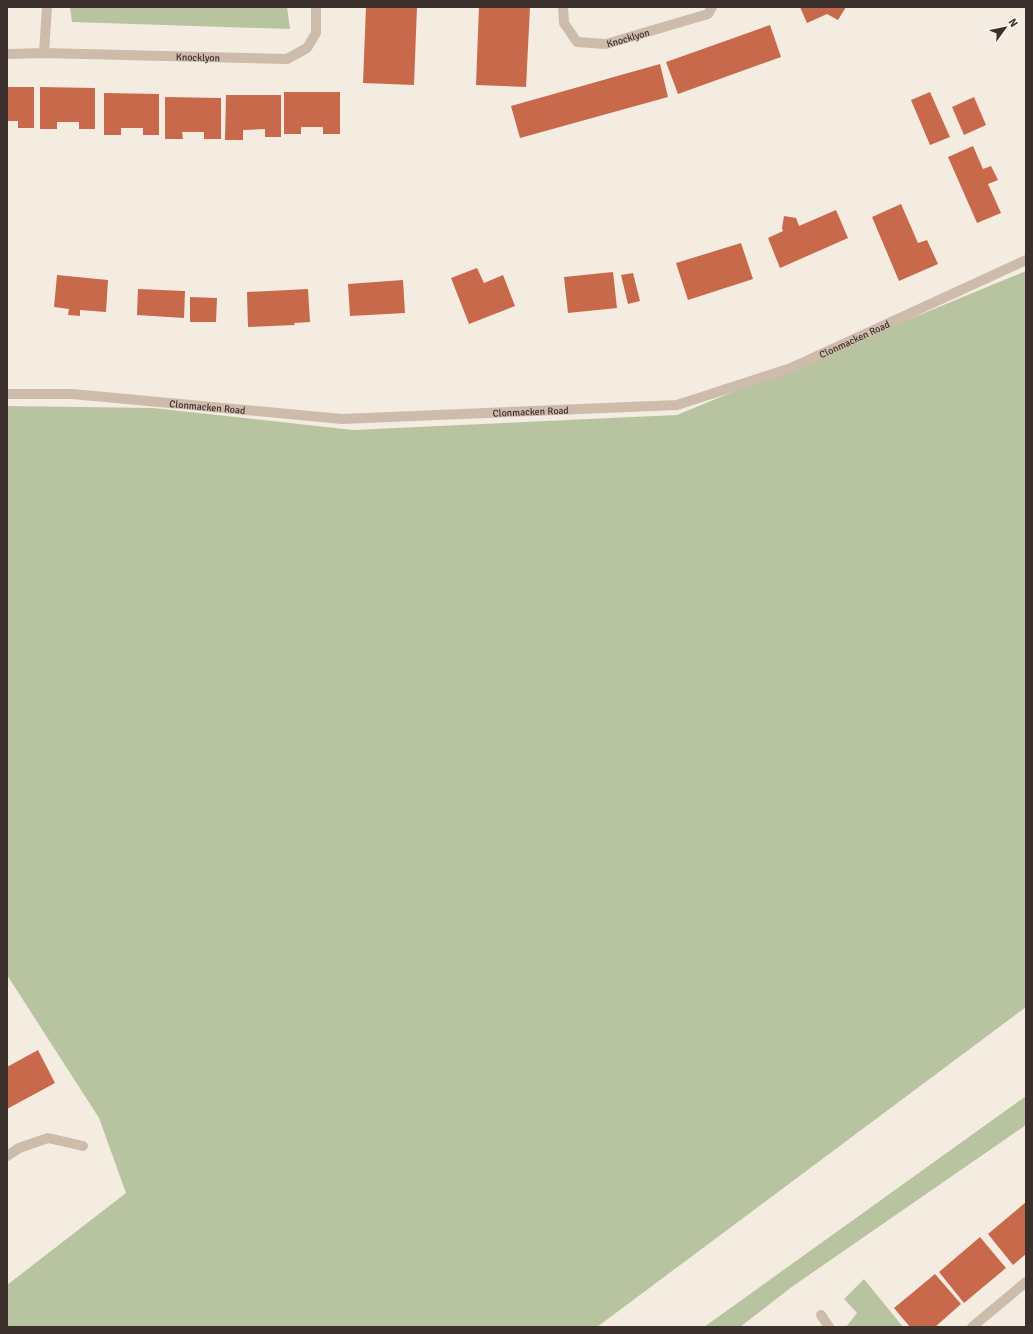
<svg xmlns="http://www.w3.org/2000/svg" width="1033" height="1334" viewBox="0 0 1033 1334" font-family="Signika,sans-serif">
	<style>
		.green { fill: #b8c4a0 }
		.building { fill: #c8694b }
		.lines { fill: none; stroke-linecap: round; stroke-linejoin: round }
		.minor { stroke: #cdbbac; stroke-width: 10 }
		.labels { text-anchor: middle; stroke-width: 3; stroke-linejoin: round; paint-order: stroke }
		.street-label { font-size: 10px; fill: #3b302b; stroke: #fbf5ee }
	</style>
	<rect width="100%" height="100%" fill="#f4ebe1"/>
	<!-- green -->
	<path class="green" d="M70,7H287L290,29L72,22Z
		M1026,271V1007L597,1327H7V1285L126,1193L99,1118L7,975V406L153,408L353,430L677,415Z
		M1026,1096V1125L793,1286L740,1327H704Z
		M864,1279L903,1327H846L857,1313L844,1299Z"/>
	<!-- building -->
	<path class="building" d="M366,7H417L414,85L363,83Z
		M479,7H530L526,87L476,85Z
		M800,7H846L838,20L827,14L807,23Z
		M770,25L781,57L678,94L666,62Z
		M660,64L668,97L520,138L511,106Z
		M7,87H34V128H18V121H7Z
		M40,87L95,88V129H79V122H57V129H40Z
		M284,92H340V134H323V127H301V134H284Z
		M930,92L950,137L930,145L911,100Z
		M104,93L159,94V135H143V128H121V135H104Z
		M226,95H281V137H265V129L243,130V140H225Z
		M165,97L221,98V139H204V132H182L183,139H165Z
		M974,97L986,125L964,135L952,107Z
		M973,146L983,169L991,166L998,180L988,184L1001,213L977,223L948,157Z
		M901,204L918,243L927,240L938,264L899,281L872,217Z
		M836,210L848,238L780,268L768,238L783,231L782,228L784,216L796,218L799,226Z
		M741,243L753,279L688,300L676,263Z
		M477,268L484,283L503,275L515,306L469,324L451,278Z
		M613,272L617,308L568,313L564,277Z
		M633,273L640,301L628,304L621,275Z
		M57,275L108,280L106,312L80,310V316L68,315L69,309L54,307Z
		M403,280L405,313L350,316L348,284Z
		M138,289L185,291L184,318L137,315Z
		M308,289L310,322L294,323L295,325L248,327L247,292Z
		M190,297L217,298L216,322H190Z
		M38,1050L55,1083L7,1109V1067Z
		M1026,1202V1254L1013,1265L988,1234Z
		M980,1237L1006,1268L964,1303L939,1272Z
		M935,1274L961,1304L935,1327H910L894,1308Z"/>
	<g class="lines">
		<!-- minor -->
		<g class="minor">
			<path id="s1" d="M563,7L564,23L577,42L606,44L708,14L712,7"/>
			<path d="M44,53L47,7"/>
			<path id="s2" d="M7,54L44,53L287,59L307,48L316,33V7"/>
			<path id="s3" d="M7,394H72L342,419L677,405L791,368L1026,260"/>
			<path d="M7,1156L19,1148L48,1138L83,1146"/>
			<path d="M821,1315L829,1327"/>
			<path d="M972,1327L1026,1282"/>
		</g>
	</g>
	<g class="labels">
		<!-- street labels -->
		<g class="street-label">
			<text dy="4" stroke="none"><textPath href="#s1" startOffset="91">Knocklyon</textPath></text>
			<text dy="4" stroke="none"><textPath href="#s2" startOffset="191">Knocklyon</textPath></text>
			<text dy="4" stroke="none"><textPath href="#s3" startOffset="861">Clonmacken Road</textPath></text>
			<text dy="4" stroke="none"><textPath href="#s3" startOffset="201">Clonmacken Road</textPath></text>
			<text dy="4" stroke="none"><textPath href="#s3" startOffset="525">Clonmacken Road</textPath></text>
		</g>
	</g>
	<!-- border -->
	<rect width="1033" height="1334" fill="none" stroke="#3b302b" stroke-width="16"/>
	<!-- north arrow -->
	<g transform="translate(1005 28) rotate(57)" stroke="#fbf5ee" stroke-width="3" paint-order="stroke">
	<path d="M0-3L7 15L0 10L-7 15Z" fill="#3b302b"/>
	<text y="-6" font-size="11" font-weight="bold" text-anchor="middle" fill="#3b302b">N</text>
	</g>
</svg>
